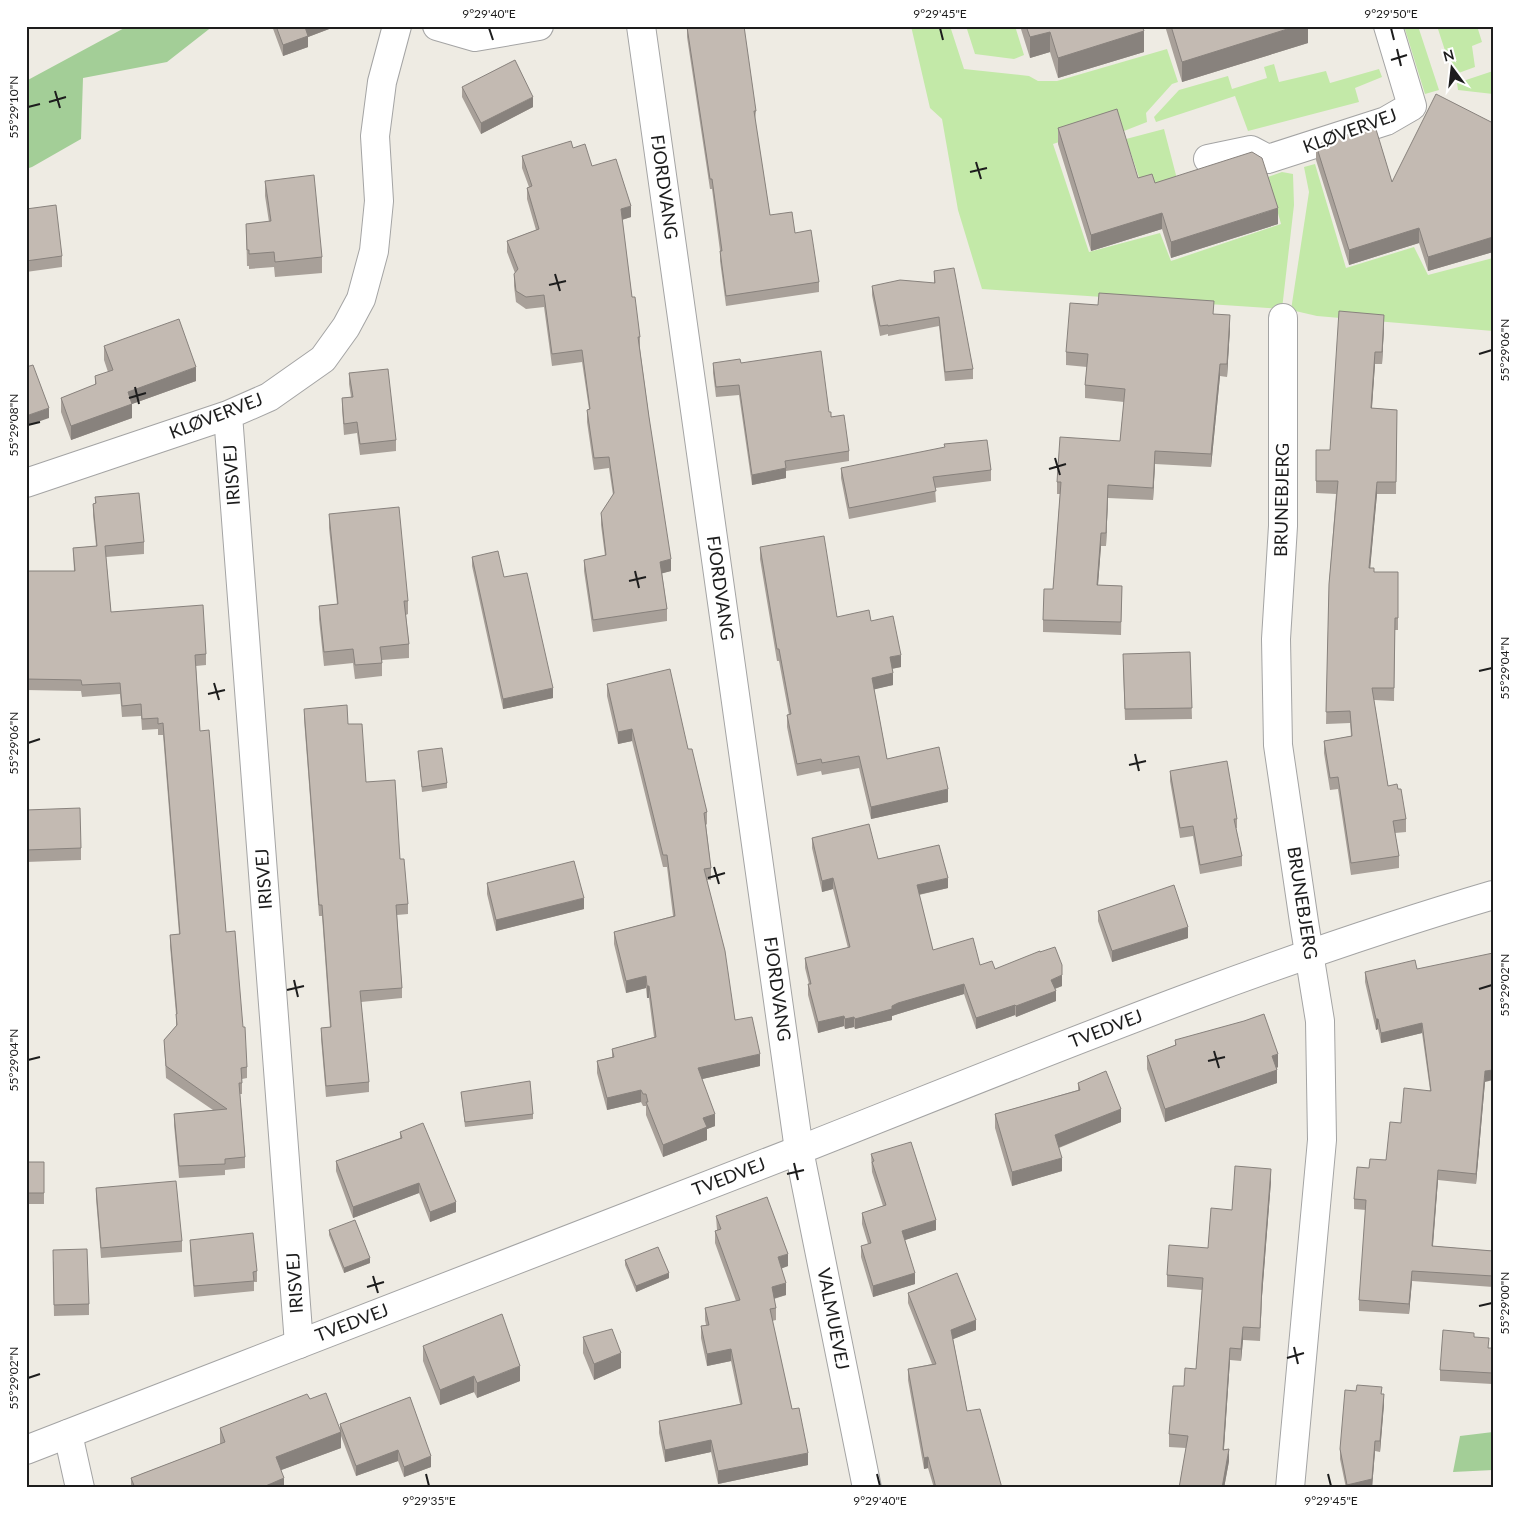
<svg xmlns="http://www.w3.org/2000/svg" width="1519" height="1514" viewBox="0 0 1519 1514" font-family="Lato,sans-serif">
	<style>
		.grass { fill: #c3e9a8 }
		.forest { fill: #a3ce97 }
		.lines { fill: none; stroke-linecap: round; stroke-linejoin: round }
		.minor-casing { stroke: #a4a4a4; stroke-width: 30 }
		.tertiary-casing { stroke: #a4a4a4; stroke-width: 30 }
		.minor { stroke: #fff; stroke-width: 28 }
		.tertiary { stroke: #fff; stroke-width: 28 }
		.wall { fill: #a8a099 }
		.shaded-wall { fill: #88827d }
		.building { fill: #c3bab2; stroke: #88827d }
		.ticks { fill: none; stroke: #1d1d1d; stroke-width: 2 }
		.labels { text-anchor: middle; stroke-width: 4.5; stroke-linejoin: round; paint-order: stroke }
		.street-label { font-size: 18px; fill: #1d1d1d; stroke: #fff }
		.neatline { fill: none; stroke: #1d1d1d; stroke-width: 2 }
		.ticks-label { font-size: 12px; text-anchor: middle; fill: #1d1d1d }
	</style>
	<rect width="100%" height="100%" fill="#eeebe3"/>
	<!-- grass -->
	<path class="grass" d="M911,26H950L964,69L1029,76L1038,81H1057L1167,49L1178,82L1172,84L1146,113L1147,122L1124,131L1120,122L1053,144L1089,252L1160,233L1171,261L1281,224L1268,177L1282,172L1293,174L1294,205L1282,309L982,289L958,210L942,119L930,108Z
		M966,26H1015L1024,55L1014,59L975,54Z
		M1404,26H1418L1439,90L1425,94Z
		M1437,26H1477L1482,42L1472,46L1475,67L1453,75Z
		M1274,64L1279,82L1326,71L1330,83L1379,69L1382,77L1355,88L1359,102L1248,131L1235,96L1156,122L1154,117L1179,90L1228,76L1232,89L1267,78L1264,67Z
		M1493,71V94L1458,90L1457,83Z
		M1164,129L1177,179L1143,189L1126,139Z
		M1315,164L1346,268L1414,247L1428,275L1493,258V331L1317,316L1291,310L1309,192L1304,167Z"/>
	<!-- forest -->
	<path class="forest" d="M128,26H213L167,62L83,78L81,139L32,167L26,169V81Z
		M1493,1432V1470L1453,1472L1460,1436Z"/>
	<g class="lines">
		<defs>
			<path id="minor" d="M437,26L475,37L539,26
				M641,26L799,1150L867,1488
				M1208,159L1251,150L1268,159L1386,121L1412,106L1388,26
				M1283,318V526L1276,639L1278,745L1304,922L1320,1021L1322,1140L1290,1488
				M228,415L299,1344
				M26,483L228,415L269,397L323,359L346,327L361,299L374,251L379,201L375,136L382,82L397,26
				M68,1434L80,1488"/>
			<path id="tertiary" d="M26,1450C288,1348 551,1247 812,1145C1037,1056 1261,963 1493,895"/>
		</defs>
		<!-- minor casing -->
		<use href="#minor" class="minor-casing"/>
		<!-- tertiary casing -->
		<use href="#tertiary" class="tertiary-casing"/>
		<!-- minor -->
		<use href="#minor" class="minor"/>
		<!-- tertiary -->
		<use href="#tertiary" class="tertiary"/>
	</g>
	<!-- wall -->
	<path class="wall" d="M272,26H337L308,37V47L283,56Z
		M1020,26H1142L1144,52L1058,78L1050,52L1030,58Z
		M1165,26H1308V43L1182,82Z
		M687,27L756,111L755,120L770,215L795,233L819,282V292L726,306L720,261V251L712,189H710L687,37Z
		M462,87L533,107L481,134L462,97Z
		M1493,123V252L1428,271L1419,243L1349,265L1316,160V145L1392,182Z
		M1058,128L1138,178L1278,224L1171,258L1162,229L1091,251L1058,144Z
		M573,148L592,166L631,217L622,220L632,297L640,337V349L649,417L671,571L662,573L667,609V621L593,632L584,571V560L605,556L601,525V513L613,495L609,468L594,470L587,422V410L589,409L582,362L552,366L544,307L526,309L516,302L514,286V274L515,273L507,252V241L536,230L527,199V188L529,187L522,168V156Z
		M265,181L322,257V273L275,277L274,267L249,269V266H247L246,224L269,222L265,196Z
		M26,209L62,256V267L26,272Z
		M934,271L973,369V379L945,381L939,326L888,336V334L880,336L872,295V286L934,283Z
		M1214,314L1230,328L1227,377L1220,376L1211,467L1155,464L1153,500L1108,498L1106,546H1101L1098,585L1122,586L1121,635L1043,632V620L1053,589L1060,494H1057V482L1120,441L1124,402L1085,398V385L1087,367L1066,365V352Z
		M1384,327L1382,364H1375L1372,408L1397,410L1396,494H1377L1370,568L1374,572H1398V630H1395L1394,701L1374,700L1388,786L1398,789L1406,819V832L1395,833L1399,856V868L1351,875L1338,789L1330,790L1324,753V741L1351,736L1350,723L1326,724L1329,584L1336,494L1316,493V450H1330Z
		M104,346L196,381L132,404V418L71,440L61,412V398L95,385V376L108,372L104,360Z
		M713,363H741L829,412L849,451V461L786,471V478L752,485L739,395L716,397L713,373Z
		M349,373L396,440V451L360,455L357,433L344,435L342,409V398L351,397L349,384Z
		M841,468L991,470V481L935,488L936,502L849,519L841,478Z
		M95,497L144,542V554L106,557L111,612L206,654V665L196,666L200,731L226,932L247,1067V1078L242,1079V1094H240L245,1157V1168L225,1170V1175L179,1178L174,1125V1114L213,1110L166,1078L164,1040L176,1026V1014L170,946V935L179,934L163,735H158V729L142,730L141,716L122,717L120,694L82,697L81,691L26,690V571H74L73,548L96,546L93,515V504L95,503Z
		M329,514L408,601V614L406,615L409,644V658L382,660V676L355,679L353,663L324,666L319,619V606L337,604L329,528Z
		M760,547L837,617L871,621L901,667L892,669L893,685L874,689L887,759L948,802L871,819L859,768L822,775L821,771L797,776L787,727V715H789L779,661H777L760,559Z
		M472,557L504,577L553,698L503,709L472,566Z
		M1190,652L1192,719L1125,720L1123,665Z
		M607,684L688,749L707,812V824L706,825L711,868V880H707L735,1020L760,1066L702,1079L715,1126L707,1129V1140L663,1157L646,1115V1106H643L641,1102L607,1110L597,1073V1061L612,1057V1049L654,1037L649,998H647L646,988L626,993L614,944V932L673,916L667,867H663L632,741L618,744L607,696Z
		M304,709L348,724L366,782L400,859L408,904V914L397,915L402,988V998L361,1002L369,1082V1092L326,1097L321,1039V1028L330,1027L322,916H319L304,719Z
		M418,751L447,783V788L422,792Z
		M1170,771L1237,819V828H1236L1242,856V866L1200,874L1193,836L1180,838L1170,781Z
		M26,810L81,848V860L26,862Z
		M812,838L878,859L948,888L919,895L933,950L980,965L1062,986L1055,989L1056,1001L1016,1017L1015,1015L976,1029L964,994L898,1014L892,1016V1020L855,1029L854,1027L845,1029L844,1026L818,1033L808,995V984H809L805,968V958L848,948L833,889L822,892L812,848Z
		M487,883L584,909L496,931L487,894Z
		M1098,911L1188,938L1112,962L1098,921Z
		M1417,969L1485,1082L1476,1184L1438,1180L1433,1246L1493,1251V1287L1412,1281L1409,1314L1359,1311V1300L1366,1210L1354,1209V1199L1369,1168L1386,1160L1401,1123L1430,1090L1422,1033L1381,1043L1378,1029L1376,1030L1365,982V972Z
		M1175,1040L1278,1067L1277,1068V1083L1165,1122L1147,1069V1056L1175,1045Z
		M1078,1083L1121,1122L1059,1148L1062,1171L1012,1186L995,1128V1114L1078,1090Z
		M461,1092L533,1114V1119L465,1127Z
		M400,1132L456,1212L430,1222L419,1193L353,1218L336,1171V1161L400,1138Z
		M871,1154L936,1230L905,1240L915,1284L873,1297L861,1257V1246L868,1244L862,1224V1213L883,1206L872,1172Z
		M26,1162H44V1204H26Z
		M1271,1181L1262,1296L1260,1341L1243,1340L1241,1361L1230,1360L1224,1449L1229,1461L1224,1488H1179L1186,1448L1169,1447V1434L1184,1386L1196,1369L1202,1290L1167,1287V1275L1208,1248L1232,1210Z
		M96,1188L182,1241V1252L101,1258L96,1199Z
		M716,1216L788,1266L781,1268L786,1295L774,1299L776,1308V1320L772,1321L792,1409L808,1465L718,1484L711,1452L665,1462L659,1433V1421L740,1404L731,1361L707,1366L701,1338V1326L706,1325L705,1320V1308L736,1301L715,1243V1231L717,1230Z
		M329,1230L370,1263L344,1273L329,1235Z
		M190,1240L257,1271V1282H254V1291L194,1297L190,1250Z
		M625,1260L669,1278L636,1292L625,1265Z
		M53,1261L89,1304V1315L54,1316Z
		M908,1293L976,1330L953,1339L967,1411L1002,1488H934L928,1468L924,1469L908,1380V1369L932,1364L908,1303Z
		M583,1337L621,1368L594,1380L583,1353Z
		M1474,1337L1489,1348H1493L1492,1384L1440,1381V1370Z
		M423,1346L520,1381L477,1398L474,1392L440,1405L423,1361Z
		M1382,1394L1384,1404L1380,1452L1375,1451L1372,1488H1346L1340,1459V1449Z
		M410,1397L431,1467L404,1477L398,1461L356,1476L341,1436V1448L281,1470L284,1488H131V1478L220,1444V1428L310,1399L340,1431V1424Z"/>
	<!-- shaded-wall -->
	<path class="shaded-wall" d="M307,26H337L308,37V47L283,56V45L305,27Z
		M1297,26H1308V43L1182,82V62Z
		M1144,31V52L1058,78V58Z
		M1050,32V52L1030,58V37Z
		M533,97V107L481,134V123Z
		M631,206V217L621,220V209Z
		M1278,208V224L1171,258V242Z
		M1162,213V229L1091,251V235Z
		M1419,228V243L1349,265V250Z
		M1493,237V252L1428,271V257Z
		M1230,315V328L1227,377V364Z
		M1384,315V327L1382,364V352Z
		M1375,352V364L1371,420V408Z
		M1220,364V376L1211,467V454Z
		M196,367V381L132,404V418L71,440V426L128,392Z
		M49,408V418L26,426V416Z
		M1155,451V464L1153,500V488Z
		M786,468V478L752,485V475Z
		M1377,482V494L1369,581V568Z
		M1108,485V498L1106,546V533Z
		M1101,533V546L1097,598V585Z
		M671,559V571L660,574V562Z
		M901,655V667L890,669V657Z
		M893,673V685L872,690V678Z
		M553,688V698L503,709V699Z
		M632,729V741L618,744V732Z
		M948,789V802L871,819V807Z
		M833,878V889L822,892V881Z
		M948,878V888L917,895V885Z
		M584,898V909L496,931V920Z
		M1188,927V938L1112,962V951Z
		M1062,975V986L1051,990V980Z
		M646,976V988L626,993V981Z
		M964,984V994L898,1014L892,1016V1020L855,1029V1019L898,1003Z
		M647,986H649V998H647Z
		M1056,991V1001L1016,1017V1006Z
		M1015,1005V1015L976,1029V1018Z
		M844,1016V1026L818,1033V1022Z
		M854,1017V1027L845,1029V1019Z
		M1376,1019H1378V1029L1376,1030Z
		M1422,1023V1033L1381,1043V1033Z
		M760,1054V1066L698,1080V1068Z
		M1278,1054V1067L1272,1069V1056Z
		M1277,1070V1083L1165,1122V1109Z
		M1493,1070V1080L1485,1082L1476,1184V1174L1485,1071Z
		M641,1090V1102L607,1110V1098Z
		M1121,1109V1122L1055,1149V1135Z
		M715,1114V1126L707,1129V1140L663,1157V1145L703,1118Z
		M1062,1158V1171L1012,1186V1172Z
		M1271,1169V1181L1262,1296L1260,1341L1262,1284Z
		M1438,1170V1180L1432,1256V1246Z
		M419,1183V1193L353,1218V1207Z
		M456,1202V1212L430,1222V1212Z
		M936,1220V1230L902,1241V1231Z
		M788,1254V1266L778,1270V1257Z
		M370,1258V1263L344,1273V1268Z
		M1412,1271V1281L1409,1314V1304Z
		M669,1273V1278L636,1292V1286Z
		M915,1273V1284L873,1297V1286Z
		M786,1283V1295L772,1299V1287Z
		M976,1320V1330L951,1340V1330Z
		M1243,1327V1340L1241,1361V1349Z
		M1230,1348V1360L1223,1462V1450Z
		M731,1349V1361L707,1366V1354Z
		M621,1353V1368L594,1380V1364Z
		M520,1366V1381L477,1398V1383Z
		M474,1376V1392L440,1405V1390Z
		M1384,1394V1404L1380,1452V1441Z
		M341,1432V1448L276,1472V1457Z
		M711,1440V1452L665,1462V1450Z
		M1375,1441V1451L1372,1488H1347V1485Z
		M1229,1449V1461L1224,1488H1222Z
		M398,1450V1461L356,1476V1466Z
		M808,1453V1465L718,1484V1471Z
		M431,1456V1467L404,1477V1467Z
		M928,1457V1468L924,1469V1458Z
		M284,1478V1488H261Z"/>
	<!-- building -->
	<path class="building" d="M276,26H307L305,27L308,36L283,45Z
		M691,26H744L756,111H754L770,215L792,212L795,233L811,230L819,282L726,296L720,251H722L712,179H710L687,27Z
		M1026,26H1142L1144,31L1058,58L1050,32L1030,37Z
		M1171,26H1297L1182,62Z
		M515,60L533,97L481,123L462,87Z
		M1436,94L1493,123V237L1428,257L1419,228L1349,250L1316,145L1375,126L1392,182Z
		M1117,109L1138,178L1152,174L1155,183L1252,152L1262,158L1278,208L1171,242L1162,213L1091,235L1058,128Z
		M571,141L573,148L585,144L592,166L616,159L631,206L621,209L632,297H635L640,337H638L649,417L671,559L660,562L667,609L593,620L584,560L606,555L601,513L614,493L609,457L594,458L587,410L590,409L582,350L552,354L544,295L526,297L516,291L514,274L518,269L507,241L539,229L527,188L532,186L522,156Z
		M314,175L322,257L275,262L274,252L249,254V250H247L246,224L271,221L265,181Z
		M56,205L62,256L26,261V209Z
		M954,268L973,369L945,372L939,317L888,326V325L880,326L872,286L900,280L935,283L934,271Z
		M1099,293L1214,301L1213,314L1230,315L1227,364H1220L1211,454L1155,451L1153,488L1108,485L1106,533H1101L1097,585L1122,586L1121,622L1043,620L1044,589H1053L1061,482H1057L1060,437L1120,441L1125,389L1085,385L1088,354L1066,352L1070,303L1098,305Z
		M1339,311L1384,315L1382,352H1375L1371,408L1397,410L1396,482H1377L1369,568H1374V572H1398V618H1395L1394,688H1372L1388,786L1397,784L1398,789H1401L1406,819L1393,821L1399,856L1351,863L1338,777L1330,778L1324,741L1352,736L1350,711L1326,712L1329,584L1338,481H1316V450H1330Z
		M179,319L196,367L128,392L132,404L71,426L61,398L96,384L95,376L113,370L104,346Z
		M821,351L829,412H831V417L844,415L849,451L785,461L786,468L752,475L739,385L716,387L713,363L740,359L741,363Z
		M33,365L49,408L26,416V367Z
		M388,369L396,440L360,444L357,422L344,424L342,398L353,397L349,373Z
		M987,440L991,470L933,477L936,491L849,508L841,468L945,447L944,444Z
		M139,493L144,542L105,546L111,612L203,605L206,654L195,655L200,731L209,730L226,932L235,931L243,1027H245L247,1067L241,1068L242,1083H239L245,1157L225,1159V1164L179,1166L174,1114L227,1109L166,1066L164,1040L177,1025L176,1014H177L170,935L180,934L163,723L158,724V718L142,719L141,704L122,706L120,683L82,685L81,680L26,679V571H75L73,548L97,546L93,504L96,503L95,497Z
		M399,507L408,601H404L409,644L380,647L382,663L355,665L353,649L324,652L319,606L338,604L329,514Z
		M824,536L837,617L869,610L871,621L893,616L901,655L890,657L893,673L872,678L887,759L939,747L948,789L871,807L859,756L822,763L821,759L797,764L787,715L791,714L779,649H777L760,547Z
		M498,551L504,577L527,573L553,688L503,699L472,557Z
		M1190,652L1192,708L1125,709L1123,654Z
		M670,669L688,749H692L707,812L704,813L711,868L704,869L725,951L735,1020L752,1017L760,1054L698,1068L715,1114L703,1118L707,1127L663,1145L646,1102H648L646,1094H643L641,1090L607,1098L597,1061L614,1057L612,1049L656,1037L649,986H647L646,976L626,981L614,932L675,916L667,855H663L632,729L618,732L607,684Z
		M347,705L348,724H362L366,782L395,780L400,859H404L408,904L396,905L402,988L360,991L369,1082L326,1086L321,1028L331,1027L322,905H319L304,709Z
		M442,748L447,783L422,787L418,751Z
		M1227,761L1237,819H1234L1242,856L1200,865L1193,826L1180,828L1170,771Z
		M80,808L81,848L26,850V810Z
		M869,824L878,859L939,845L948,878L917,885L933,950L973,938L980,965L992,961L995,969L1040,951V952L1055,947L1062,965V975L1051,980L1056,991L1016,1006L1015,1005L976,1018L964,984L898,1003L892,1006V1009L855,1019L854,1017L845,1019L844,1016L818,1022L808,984H811L805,958L850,947L833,878L822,881L812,838Z
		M574,861L584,898L496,920L487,883Z
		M1174,885L1188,927L1112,951L1098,911Z
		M1493,953V1070L1485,1071L1476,1174L1438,1170L1432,1246L1493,1251V1276L1412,1271L1409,1304L1359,1300L1366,1200L1354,1199L1357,1167L1369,1168L1370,1159L1386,1160L1390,1122L1401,1123L1404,1088L1431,1091L1422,1023L1381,1033L1378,1019H1376L1365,972L1415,960L1417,969Z
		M1264,1014L1278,1054L1272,1056L1277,1070L1165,1109L1147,1056L1176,1045L1175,1040L1244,1021Z
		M1106,1071L1121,1109L1055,1135L1062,1158L1012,1172L995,1114L1080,1090L1078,1083Z
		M530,1081L533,1114L465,1122L461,1092Z
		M423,1123L456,1202L430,1212L419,1183L353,1207L336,1161L402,1138L400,1132Z
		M911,1142L936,1220L902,1231L915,1273L873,1286L861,1246L871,1243L862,1213L886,1205L872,1162L874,1161L871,1154Z
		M26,1162H44V1193H26Z
		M1235,1166L1271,1169L1262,1284L1260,1328L1243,1327L1241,1349L1230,1348L1223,1450L1229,1449L1222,1488H1179L1188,1436L1169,1434L1173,1386H1184L1185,1368L1196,1369L1203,1278L1167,1275L1169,1245L1208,1248L1211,1208L1232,1210Z
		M176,1181L182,1241L101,1248L96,1188Z
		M767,1197L788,1254L778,1257L786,1283L772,1287L776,1308L770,1309L792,1409L799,1408L808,1453L718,1471L711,1440L665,1450L659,1421L742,1404L731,1349L707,1354L701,1326L709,1325L705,1308L740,1300L715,1231L721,1229L716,1216Z
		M355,1220L370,1258L344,1268L329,1230Z
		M253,1233L257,1271L253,1272L254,1281L194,1286L190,1240Z
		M658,1247L669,1273L636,1286L625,1260Z
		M87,1249L89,1304L54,1305L53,1250Z
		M957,1273L976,1320L951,1330L967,1411L980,1409L1002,1488H936L928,1457L924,1458L908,1369L936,1364L908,1293Z
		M502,1314L520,1366L477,1383L474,1376L440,1390L423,1346Z
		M612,1329L621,1353L594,1364L583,1337Z
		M1443,1330L1474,1333V1337L1489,1338L1488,1348H1493L1492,1373L1440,1370Z
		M1357,1385L1382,1387L1381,1394H1384L1380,1441H1375L1372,1479L1347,1485L1340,1449L1345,1390L1356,1391Z
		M326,1393L341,1432L276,1457L284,1478L261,1488H135L131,1478L225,1442L220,1428L307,1394L310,1399Z
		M410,1397L431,1456L404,1467L398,1450L356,1466L340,1424Z"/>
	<!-- ticks -->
	<path class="ticks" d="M489,28L493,40M940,28L943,40M1391,28L1394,40M1397,49L1401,66M1391,60L1407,55M55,91L60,108M49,102L66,97M28,107L40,104M976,162L981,179M970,172L987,168M555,274L560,291M549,285L566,281M1479,354L1492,350M135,387L139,404M129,398L146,393M28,425L40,422M1055,458L1060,475M1049,469L1066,464M635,571L639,588M629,581L646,577M1479,671L1492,668M214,683L219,700M208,694L225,690M28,743L40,739M1135,754L1139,771M1129,765L1146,761M714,867L719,884M708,878L725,873M294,980L298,997M1479,989L1492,985M287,990L304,986M1214,1051L1219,1068M28,1060L40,1057M1208,1061L1225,1057M794,1163L798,1180M787,1174L804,1170M373,1276L378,1293M367,1287L384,1282M1479,1306L1492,1303M1294,1347L1298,1364M1287,1358L1304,1353M28,1378L40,1374M426,1474L429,1486M877,1474L880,1486M1328,1474L1331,1486"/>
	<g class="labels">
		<!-- street labels -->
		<g class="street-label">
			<text transform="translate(1350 131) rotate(-20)" y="6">KLØVERVEJ</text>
			<text transform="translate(664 187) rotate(82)" y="6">FJORDVANG</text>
			<text transform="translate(216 416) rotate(-21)" y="6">KLØVERVEJ</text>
			<text transform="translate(232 475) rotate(-94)" y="6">IRISVEJ</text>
			<text transform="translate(1282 500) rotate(-89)" y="6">BRUNEBJERG</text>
			<text transform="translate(720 588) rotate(82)" y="6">FJORDVANG</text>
			<text transform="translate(264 879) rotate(-94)" y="6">IRISVEJ</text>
			<text transform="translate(1302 903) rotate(81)" y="6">BRUNEBJERG</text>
			<text transform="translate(777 989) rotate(82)" y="6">FJORDVANG</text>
			<text transform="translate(1106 1029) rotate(-21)" y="6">TVEDVEJ</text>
			<text transform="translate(729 1177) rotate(-21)" y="6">TVEDVEJ</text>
			<text transform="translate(295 1283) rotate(-94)" y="6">IRISVEJ</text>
			<text transform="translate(833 1319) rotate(79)" y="6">VALMUEVEJ</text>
			<text transform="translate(352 1323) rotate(-21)" y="6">TVEDVEJ</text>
		</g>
	</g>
	<!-- border -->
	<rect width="1519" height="1514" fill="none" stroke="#ffffff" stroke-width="55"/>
	<!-- north arrow -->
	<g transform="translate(1452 68) rotate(345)" stroke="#ffffff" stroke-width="4" paint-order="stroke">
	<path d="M0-4L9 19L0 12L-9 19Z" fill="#1d1d1d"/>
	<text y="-8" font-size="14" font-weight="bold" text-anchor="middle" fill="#1d1d1d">N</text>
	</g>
	<rect x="28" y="28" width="1464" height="1458" class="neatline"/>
	<g class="ticks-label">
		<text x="489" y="18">9°29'40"E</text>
		<text x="940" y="18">9°29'45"E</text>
		<text x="1391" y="18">9°29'50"E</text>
		<text transform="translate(14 107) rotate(-90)" y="4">55°29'10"N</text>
		<text transform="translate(1505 350) rotate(-90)" y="4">55°29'06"N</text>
		<text transform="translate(14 425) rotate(-90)" y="4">55°29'08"N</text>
		<text transform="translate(1505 668) rotate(-90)" y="4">55°29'04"N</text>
		<text transform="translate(14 743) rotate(-90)" y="4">55°29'06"N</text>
		<text transform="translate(1505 985) rotate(-90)" y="4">55°29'02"N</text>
		<text transform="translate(14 1060) rotate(-90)" y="4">55°29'04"N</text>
		<text transform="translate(1505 1303) rotate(-90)" y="4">55°29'00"N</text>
		<text transform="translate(14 1378) rotate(-90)" y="4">55°29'02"N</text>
		<text x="429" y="1505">9°29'35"E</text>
		<text x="880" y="1505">9°29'40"E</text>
		<text x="1331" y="1505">9°29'45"E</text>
	</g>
</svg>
